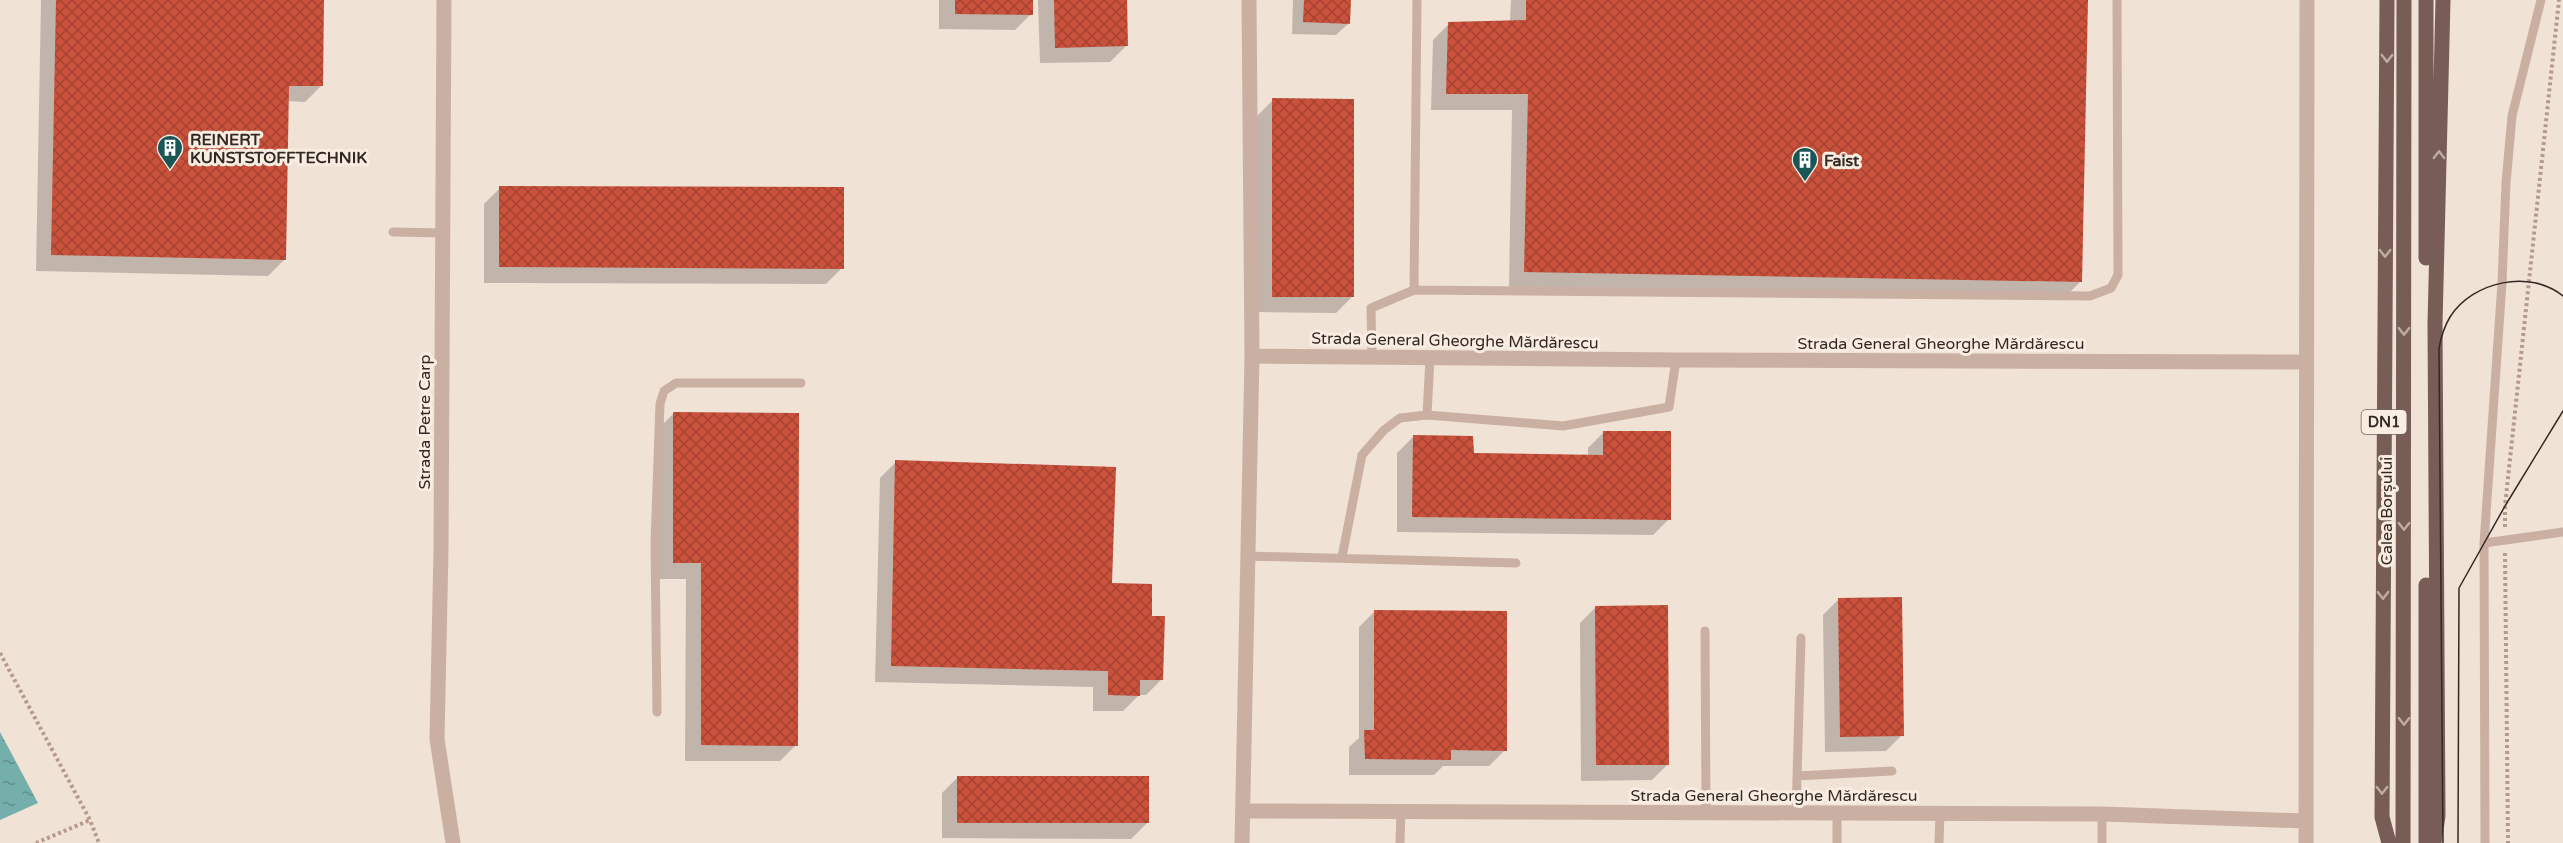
<svg xmlns="http://www.w3.org/2000/svg" width="2563" height="843" viewBox="0 0 2563 843" font-family="'Varela Round',sans-serif">
	<style>
		.water { fill: url(#water-ripples) }
		.shadow { fill: #0003 }
		.building { fill: url(#building-cross-hatch) }
		.lines { fill: none; stroke-linecap: round; stroke-linejoin: round }
		.path { stroke: #b59a8c; stroke-width: 4; stroke-dasharray: 3 3; stroke-linecap: butt }
		.lane { stroke: #cab0a2; stroke-width: 9 }
		.street { stroke: #cab0a2; stroke-width: 15 }
		.primary { stroke: #775d55; stroke-width: 15 }
		.tram { stroke: #342825; stroke-width: 1.5 }
		.oneway { stroke: #beaca3 }
		.labels { text-anchor: middle; stroke-width: 6; stroke-linejoin: round; paint-order: stroke }
		.shield { fill: #f9ede2; stroke: #6f635e; stroke-width: 1.5 }
		.shield-label { font-size: 15px; font-weight: bold; fill: #342825 }
		.poi-label { font-size: 16px; font-weight: bold; fill: #342825; stroke: #f9ede2; text-anchor: start }
		.street-label { font-size: 16px; fill: #342825; stroke: #f9ede2 }
	</style>
	<defs>
		<pattern id="water-ripples" width="26" height="14" patternUnits="userSpaceOnUse" patternTransform="scale(1.5)"><rect width="26" height="14" fill="#74afac"/><path d="M2 4q2-2 4 0t4 0M15 11q2-2 4 0t4 0" fill="none" stroke="#608e8c"/></pattern>
		<pattern id="building-cross-hatch" width="8" height="8" patternUnits="userSpaceOnUse" patternTransform="scale(1.5)"><rect width="8" height="8" fill="#ca513b"/><path d="M0 0l8 8M0 8l8-8" fill="none" stroke="#a54331"/></pattern>
	</defs>
	<rect width="100%" height="100%" fill="#f1e2d6"/>
	<!-- water -->
	<path class="water" d="M0,732L38,803L0,820Z"/>
	<!-- shadow -->
	<path class="shadow" d="M41,0H323L321,86L305,102L287,101L284,260L268,276L36,271Z
		M939,0H1031V14L1015,30L939,29Z
		M1038,0H1125L1126,46L1110,62L1040,63Z
		M1293,0H1349V23L1336,35L1292,34Z
		M1511,0H2087L2081,281L2065,297L1509,287L1512,110H1431L1433,40L1449,24L1510,22Z
		M1273,100L1352,297L1336,313L1257,312V116Z
		M500,188L842,268L826,284L484,283V204Z
		M674,413L796,745L780,761H685L686,579H657L658,429Z
		M1604,432L1669,519L1653,535L1397,532V453L1413,437L1472,455L1588,456V448Z
		M896,462L1110,584L1162,679L1146,695H1139L1123,711H1093V687L875,682L880,478Z
		M1839,599L1902,735L1886,751L1825,752L1823,615Z
		M1596,607L1668,764L1652,780L1581,781L1580,623Z
		M1375,611L1505,750L1489,766H1443L1434,775H1349V747L1359,738V627Z
		M958,777L1147,823L1131,839L942,838V793Z"/>
	<!-- building -->
	<path class="building" d="M56,0H324L323,86H289L286,260L51,255Z
		M955,0H1033V15L955,14Z
		M1054,0H1127L1128,46L1055,48Z
		M1304,0H1351L1350,24L1303,22Z
		M1526,0H2088L2082,282L1524,272L1528,94H1446L1448,22L1526,20Z
		M1272,98L1354,99V297H1272Z
		M499,186L844,187V269L499,267Z
		M673,412L799,413L798,746L701,745V563H673Z
		M1603,431H1671V520L1412,517L1413,435L1473,436L1474,453L1603,455Z
		M895,460L1116,467L1112,583L1152,584V616H1165L1163,680H1140V696L1108,695V671L891,666Z
		M1902,597L1904,736L1840,737L1838,598Z
		M1668,605L1669,765H1596L1595,606Z
		M1374,610L1507,611V751L1451,750V760L1365,759L1364,730H1374Z
		M957,776H1149V823H957Z"/>
	<g class="lines">
		<!-- path -->
		<path class="path" d="M2505,527V506L2559,0
			M2505,553L2508,843
			M0,653L90,820L99,843
			M36,843L90,820"/>
		<!-- lane -->
		<path class="lane" d="M393,232L442,233
			M1414,290L1417,0
			M1372,357L1371,308L1414,290L2090,296L2111,288L2118,275L2117,0
			M1427,415L1430,358
			M2484,543L2563,532
			M1246,556L1516,563
			M1342,557L1362,455L1384,430L1400,418L1427,415L1563,426L1669,407L1676,360
			M1705,631L1706,813
			M657,712L655,543L660,404L664,391L676,383H801
			M1797,776L1892,771
			M1796,813L1801,638
			M1837,813V843
			M2102,814V843
			M1400,843L1401,812
			M1939,843L1940,813
			M2485,843L2484,543L2502,283L2506,183L2512,116L2541,0"/>
		<!-- street -->
		<path class="street" d="M444,0L441,550L437,739L453,843
			M1252,356L1676,360L2306,362
			M1243,811L2102,814L2305,821
			M1242,843L1252,356L1249,0
			M2306,843L2307,0"/>
		<!-- primary -->
		<path class="primary" d="M2387,0L2382,817L2389,843
			M2426,258V0
			M2403,843L2404,0
			M2426,843V585
			M2434,843L2438,816L2435,324L2443,0"/>
		<!-- tram -->
		<path class="tram" d="M2443,843L2439,348C2441,337 2444,327 2450,317C2473,281 2530,269 2563,296
			M2458,843L2459,588L2505,506L2563,411"/>
	</g>
	<!-- one-way arrows -->
	<defs><path id="oneway-chevron" d="M-2-3.5L2.5 0L-2 3.5" fill="none" stroke-width="1.6" stroke-linecap="round" stroke-linejoin="round" transform="scale(1.5)"/></defs>
	<g class="oneway">
		<use href="#oneway-chevron" transform="translate(2387 58) rotate(90)"/>
		<use href="#oneway-chevron" transform="translate(2439 155) rotate(-89)"/>
		<use href="#oneway-chevron" transform="translate(2385 253) rotate(90)"/>
		<use href="#oneway-chevron" transform="translate(2404 331) rotate(90)"/>
		<use href="#oneway-chevron" transform="translate(2404 526) rotate(90)"/>
		<use href="#oneway-chevron" transform="translate(2383 595) rotate(90)"/>
		<use href="#oneway-chevron" transform="translate(2404 721) rotate(90)"/>
		<use href="#oneway-chevron" transform="translate(2382 790) rotate(90)"/>
	</g>
	<!-- icons -->
	<defs>
		<symbol id="building-pin" viewBox="-11 -11 22 30"><path d="M0 17L-7.5 6A9.5 9.5 0 1 1 7.5 6Z" fill="#195655" stroke="#f9ede2"/><path d="M-4-6H4V6H1V3H-1V6H-4ZM-2.5-4.3h1.7v1.8h-1.7ZM.8-4.3h1.7v1.8H.8ZM-2.5-1h1.7V.8h-1.7ZM.8-1h1.7V.8H.8Z" fill="#fff"/></symbol>
	</defs>
	<g fill-rule="evenodd">
		<use href="#building-pin" x="155" y="133" width="30" height="40"/>
		<use href="#building-pin" x="1790" y="145" width="30" height="40"/>
	</g>
	<g class="labels">
		<!-- shield labels -->
		<rect class="shield" x="2361.5" y="410" width="45" height="24" rx="4.5"/>
		<g class="shield-label">
			<text x="2384" y="427">DN1</text>
		</g>
		<!-- poi labels -->
		<g class="poi-label">
			<text x="190" y="145">REINERT<tspan x="190" dy="18">KUNSTSTOFFTECHNIK</tspan></text>
			<text x="1824" y="166">Faist</text>
		</g>
		<!-- street labels -->
		<g class="street-label">
			<text transform="translate(1455 340) rotate(1)" y="6">Strada General Gheorghe Mărdărescu</text>
			<text x="1941" y="349">Strada General Gheorghe Mărdărescu</text>
			<text transform="translate(424 422) rotate(-90)" y="6">Strada Petre Carp</text>
			<text transform="translate(2386 511) rotate(-90)" y="6">Calea Borșului</text>
			<text x="1774" y="801">Strada General Gheorghe Mărdărescu</text>
		</g>
	</g>
</svg>
